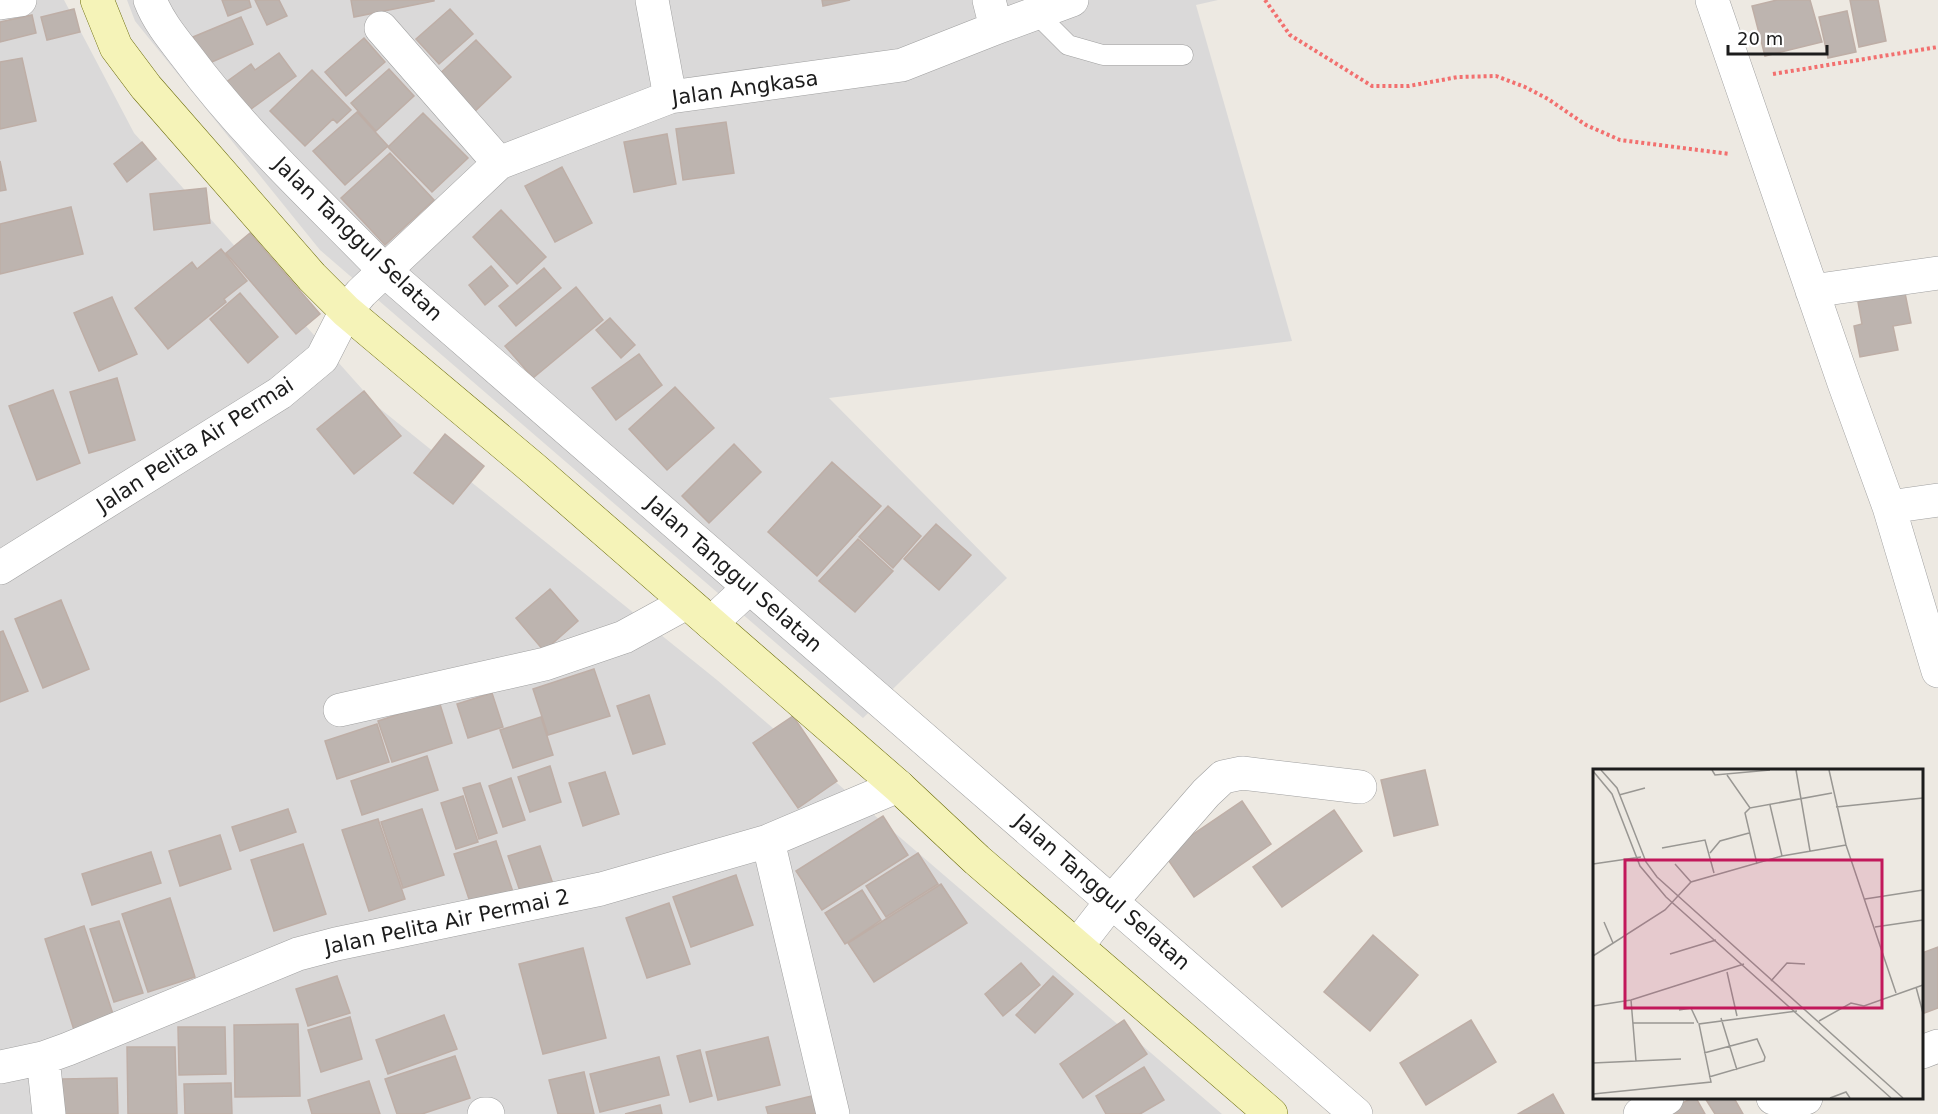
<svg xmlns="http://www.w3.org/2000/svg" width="1938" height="1114" viewBox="0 0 1938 1114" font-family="'DejaVu Sans',sans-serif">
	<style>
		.residential { fill: #dad9d9 }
		.building { fill: #bdb4af; stroke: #beaea6; stroke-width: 1.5 }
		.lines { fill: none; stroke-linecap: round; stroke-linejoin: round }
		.lane-casing { stroke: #a0a0a0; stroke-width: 21 }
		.street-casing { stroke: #a0a0a0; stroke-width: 34 }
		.secondary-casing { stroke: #6b6c0b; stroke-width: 34 }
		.path { stroke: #f2706f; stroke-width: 4; stroke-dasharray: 3 3; stroke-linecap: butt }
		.lane { stroke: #fff; stroke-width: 20 }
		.street { stroke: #fff; stroke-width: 33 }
		.secondary { stroke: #f5f3b8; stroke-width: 33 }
		.labels { text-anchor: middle; stroke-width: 5; stroke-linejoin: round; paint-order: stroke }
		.street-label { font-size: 21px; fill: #1c1c1c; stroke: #fff }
		.inset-road { fill: none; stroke: #999793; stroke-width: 1.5 }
		.view { fill: #c2185b; fill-opacity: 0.15; stroke: #c2185b; stroke-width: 3 }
		.inset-edge { fill: none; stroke: #1c1c1c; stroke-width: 3 }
	</style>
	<rect width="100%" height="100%" fill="#ede9e2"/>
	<!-- residential -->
	<path class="residential" d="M0,0H64L134,133L378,407L717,680L1222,1114H0Z
		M127,0H1218L1196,5L1292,341L829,398L1007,578L863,718L320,250L135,21Z"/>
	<!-- building -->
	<path class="building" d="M222,0H249L251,7L228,16Z
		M255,0H279L287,16L267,25Z
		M351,0H434V1L354,17Z
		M822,0H850L823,6Z
		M1777,0H1810L1822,42L1765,56L1752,6Z
		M1850,0H1878L1886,41L1859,47Z
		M74,9L80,32L47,40L41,17Z
		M450,9L473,34L439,64L416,39Z
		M1847,11L1856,52L1828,58L1819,17Z
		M32,15L36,33L0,42V22Z
		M241,17L253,44L205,65L193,37Z
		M364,38L385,62L346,96L325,72Z
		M476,40L511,77L470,116L434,79Z
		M279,53L296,76L247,112L225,83L251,64L255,70Z
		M22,58L36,121L0,129V62Z
		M389,69L414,96L376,131L351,103Z
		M312,70L351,110L337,123L333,119L305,146L270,111Z
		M357,112L388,146L345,185L313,151Z
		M423,113L468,158L432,192L388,147Z
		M726,122L734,173L683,180L676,129Z
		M667,134L676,184L634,192L624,142Z
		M142,142L156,159L127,182L114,164Z
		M390,153L434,200L385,245L341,198Z
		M0,161L6,190L0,191Z
		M562,167L592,223L555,242L525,186Z
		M206,188L210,223L154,230L150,194Z
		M71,207L83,254L0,274V224Z
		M501,210L546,257L517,284L473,237Z
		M250,233L320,314L296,334L226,253Z
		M221,249L247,281L224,299L226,302L168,349L135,308L192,262L197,269Z
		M491,266L508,286L485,305L469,285Z
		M544,268L561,288L516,326L499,306Z
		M576,287L603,320L533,378L505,346Z
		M240,293L278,337L248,363L210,319Z
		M1905,293L1911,323L1893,326L1898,350L1860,357L1854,326L1862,324L1858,302Z
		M112,297L137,354L99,371L74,313Z
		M610,318L635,345L621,358L596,330Z
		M639,354L662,385L616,420L592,388Z
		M117,378L135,440L89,453L70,392Z
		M675,387L714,428L667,470L629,429Z
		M53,390L80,463L37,480L9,406Z
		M364,391L401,436L354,474L317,429Z
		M445,434L484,466L453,504L414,473Z
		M734,444L761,472L709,523L682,496Z
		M832,462L881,506L817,576L768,532Z
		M888,506L921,536L893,568L859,537Z
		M936,524L971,555L939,590L904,559Z
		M858,539L893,571L855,612L819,581Z
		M550,589L578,621L544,651L516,618Z
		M61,600L89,669L43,688L15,619Z
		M3,631L28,691L0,702V632Z
		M594,669L610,716L548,735L533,689Z
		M492,693L503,727L468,738L457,704Z
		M649,695L665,744L633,754L617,706Z
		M439,701L452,743L392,762L378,721Z
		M793,716L837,781L798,808L753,743Z
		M541,717L553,755L513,768L500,730Z
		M377,724L389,762L337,779L325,741Z
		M427,756L438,790L362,815L351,781Z
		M550,766L561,802L530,812L518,777Z
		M1425,770L1438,825L1394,836L1381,780Z
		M605,772L619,814L583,826L569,783Z
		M511,778L525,820L503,827L489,786Z
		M480,783L497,833L479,839L463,788Z
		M463,796L478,842L456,849L441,803Z
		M1242,801L1271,844L1194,897L1164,854Z
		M288,809L296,832L240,851L232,827Z
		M422,809L444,875L403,888L381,822Z
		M1334,810L1362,851L1282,907L1253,867Z
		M883,816L908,855L822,910L796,871Z
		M378,819L405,899L369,911L342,830Z
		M220,835L231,869L180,886L169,851Z
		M496,841L513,892L471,905L454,854Z
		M303,844L326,914L274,931L251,860Z
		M540,846L553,884L521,894L508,856Z
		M151,852L161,883L92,905L82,874Z
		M918,853L938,884L886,917L866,886Z
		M736,875L753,925L691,947L673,897Z
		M941,884L967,923L874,982L848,943Z
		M862,890L881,920L845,944L825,913Z
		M170,898L195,977L148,992L122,914Z
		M669,903L690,964L647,978L626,918Z
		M119,921L143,993L114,1002L90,929Z
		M84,926L114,1017L74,1030L45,939Z
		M1373,935L1418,975L1370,1031L1324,992Z
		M1938,947V1008L1922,1014V953Z
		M583,948L606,1038L543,1054L519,964Z
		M1021,963L1040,985L1003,1016L985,994Z
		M337,976L350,1013L308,1026L296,989Z
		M1053,976L1073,994L1035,1033L1016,1015Z
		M444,1015L457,1049L388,1074L376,1040Z
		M350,1017L362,1059L321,1072L308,1030Z
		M1124,1020L1147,1054L1083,1098L1060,1064Z
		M1471,1020L1496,1062L1426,1105L1400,1063Z
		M298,1024L300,1096L235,1097L234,1025Z
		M178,1027H225L226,1074L179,1075Z
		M768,1037L780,1085L718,1100L706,1052Z
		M127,1047H175L177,1114H128Z
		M700,1050L712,1096L690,1102L677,1056Z
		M455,1056L470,1098L422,1114H397L385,1079Z
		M659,1057L669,1095L600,1112L590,1074Z
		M1144,1067L1164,1100L1140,1114H1106L1096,1096Z
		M584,1072L594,1114H558L549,1080Z
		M117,1078L118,1114H62V1079Z
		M369,1081L380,1114H312L308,1100Z
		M231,1083L232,1114H185L184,1084Z
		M1553,1094L1564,1114H1518Z
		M812,1096L816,1114H768L766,1107Z
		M1692,1098H1696L1705,1114H1666L1665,1112Z
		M1705,1098H1734L1743,1114H1715Z
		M660,1105L662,1114H625Z"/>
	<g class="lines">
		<defs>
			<path id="lane" d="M1036,13L1068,45L1103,55H1183"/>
			<path id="street" d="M150,0C158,21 173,39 187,57C245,135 317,201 384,270L1356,1114
				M652,0L670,97
				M989,0L996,28
				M1712,0L1844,383L1889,507L1938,671
				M0,3L20,0
				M381,28L499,163
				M1812,291L1938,273
				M1889,507L1938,500
				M0,568L280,393L322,358L346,311L361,293L499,163L670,97L902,65L996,28L1072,0
				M711,623L749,588
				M340,710L545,664L624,637L686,603
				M768,841L833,1114
				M1077,946L1112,901L1206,793L1223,777L1242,773L1360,787
				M1922,1052L1938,1046
				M43,1058L49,1114
				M0,1067L43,1058L68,1049L298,954L336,944L601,889L768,841L898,786
				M1773,1098L1791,1101L1806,1098
				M484,1114H488
				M1640,1114L1667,1098"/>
			<path id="secondary" d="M97,0L116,47L146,87L312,277L346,311L534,469L898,786L977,860L1271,1114"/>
		</defs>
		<!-- lane casing -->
		<use href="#lane" class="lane-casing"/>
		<!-- street casing -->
		<use href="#street" class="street-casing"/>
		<!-- secondary casing -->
		<use href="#secondary" class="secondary-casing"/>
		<!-- path -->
		<path class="path" d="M1265,0L1290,35L1372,86H1409L1458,77L1496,76L1525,87L1548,99L1586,125L1620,140L1730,154
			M1773,74L1938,47"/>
		<!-- lane -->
		<use href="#lane" class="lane"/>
		<!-- street -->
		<use href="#street" class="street"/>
		<!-- secondary -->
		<use href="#secondary" class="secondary"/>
	</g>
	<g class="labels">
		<!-- street labels -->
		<g class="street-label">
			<text transform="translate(745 88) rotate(-8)" y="7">Jalan Angkasa</text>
			<text transform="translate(358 239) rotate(44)" y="7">Jalan Tanggul Selatan</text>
			<text transform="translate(195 445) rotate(-33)" y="7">Jalan Pelita Air Permai</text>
			<text transform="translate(734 574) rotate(41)" y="7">Jalan Tanggul Selatan</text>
			<text transform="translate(1102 892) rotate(41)" y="7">Jalan Tanggul Selatan</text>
			<text transform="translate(447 922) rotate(-12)" y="7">Jalan Pelita Air Permai 2</text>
		</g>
	</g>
	<!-- overview -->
	<g transform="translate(1593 769)">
		<rect width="330" height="330" fill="#ede9e2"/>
		<path class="inset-road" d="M8,1L24,19L53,93L64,108L310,329M119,1L122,6L177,1M203,1L217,82M236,1L253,76L303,224M0,2L19,25L47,97L73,128L298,329M134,6L157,39L239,24M26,26L52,19M177,36L189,87M243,38L330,29M157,39L152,44L164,95M69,79L112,71L121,104M117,84L127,72L156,64M0,95L48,88M82,95L98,113M272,130L330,121M11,153L20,174M282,158L330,151M77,185L123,171M0,187L72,141L98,113L189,87L253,76M134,203L144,247M178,212L194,194L212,195M323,218L330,244M0,237L38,231L151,195M86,241L98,239L105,254M128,249L144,301M226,252L258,234L271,237L330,216M40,254H101M111,284L164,270L172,288L171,292L116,308M43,292L88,290M0,294L43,292L38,231M0,325L118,313L106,255L204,242M237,329L253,323L257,329"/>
		<path class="view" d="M32,91H289V239H32Z"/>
		<rect width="330" height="330" class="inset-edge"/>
	</g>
	<!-- scale -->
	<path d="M1728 45v9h99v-9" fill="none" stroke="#1c1c1c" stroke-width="3"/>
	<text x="1737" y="45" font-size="18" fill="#1c1c1c" stroke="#ffffff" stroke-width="4.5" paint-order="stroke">20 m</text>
</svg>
